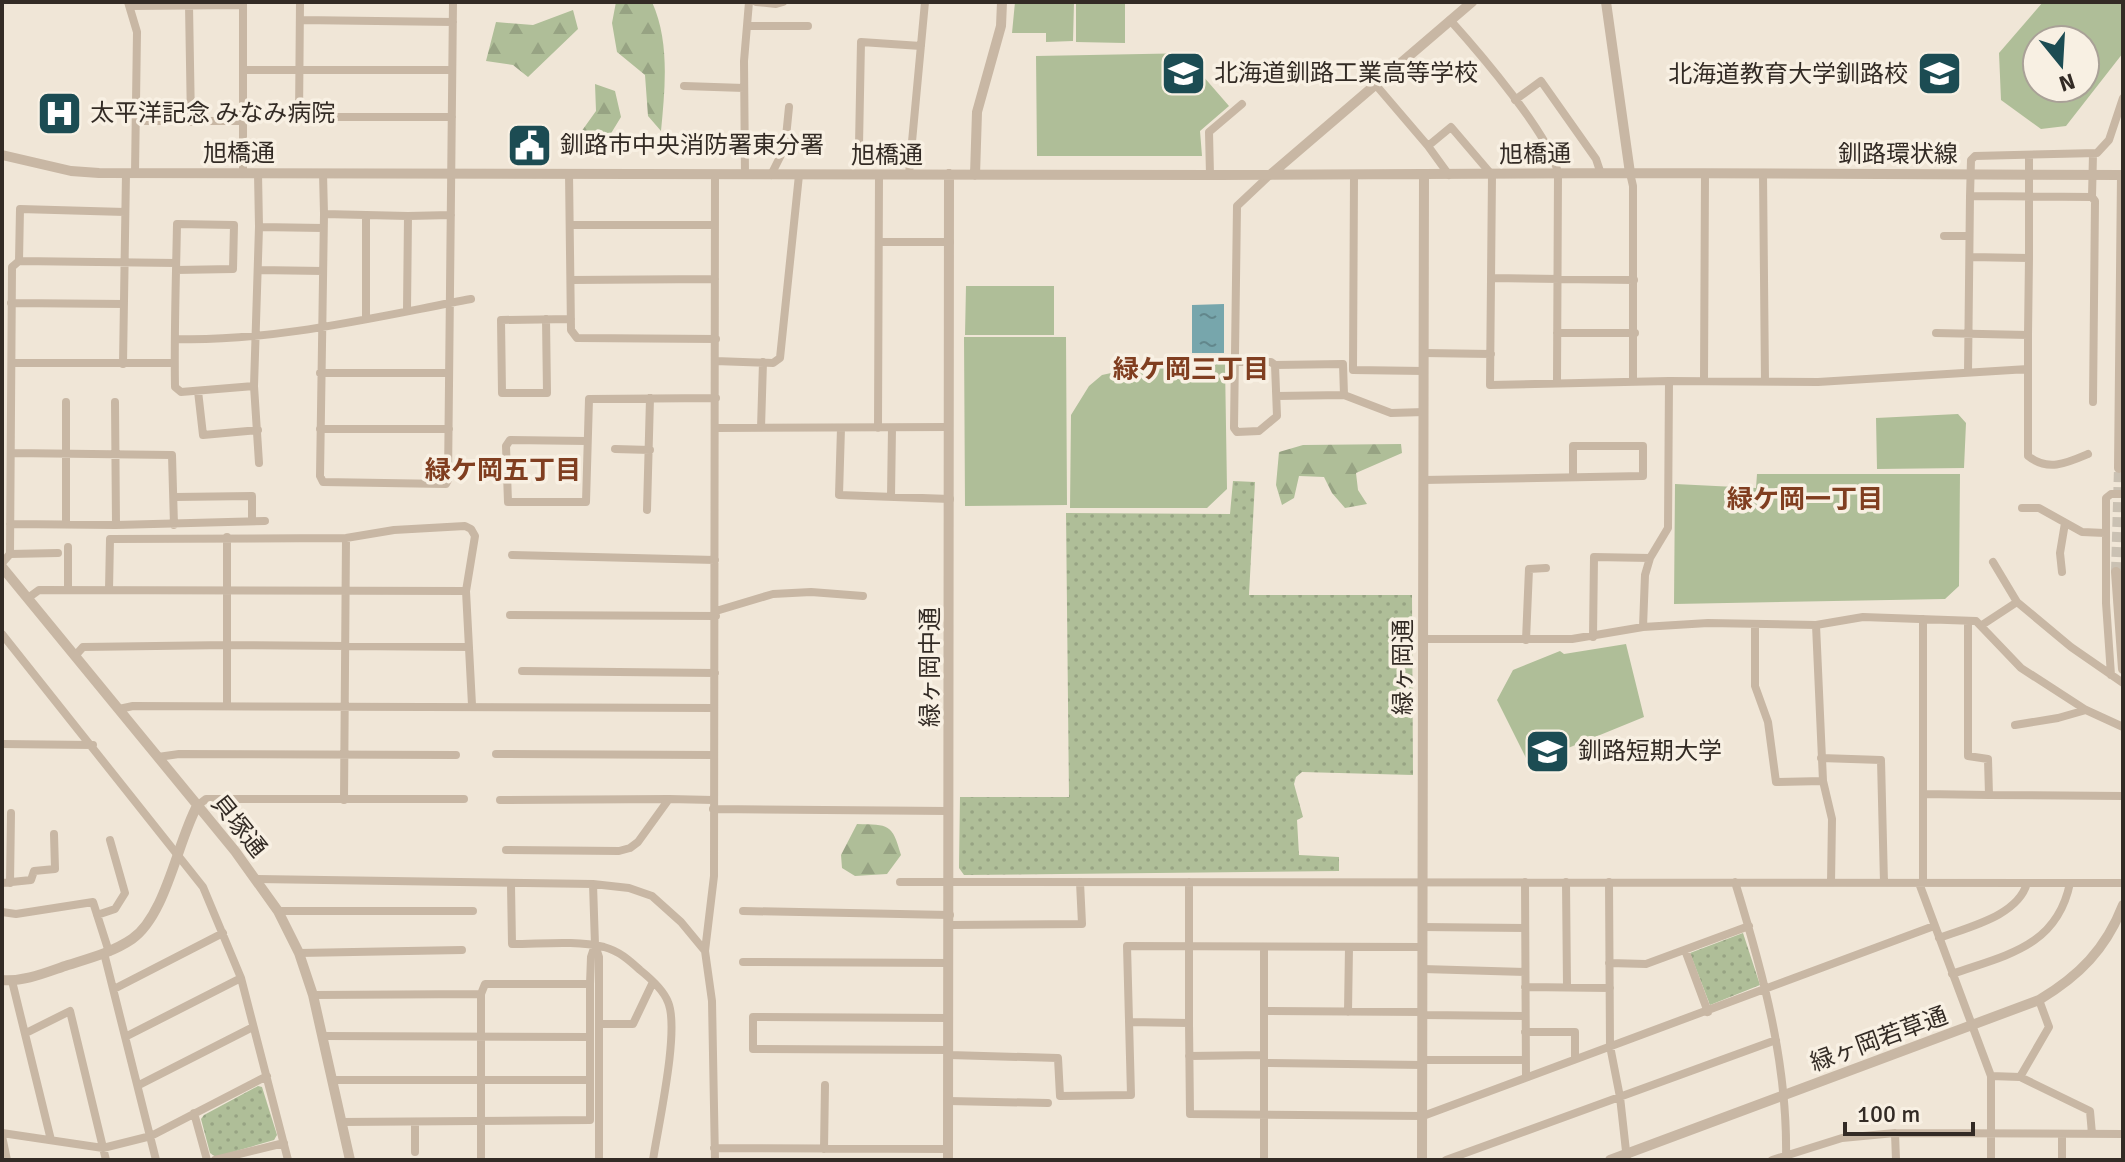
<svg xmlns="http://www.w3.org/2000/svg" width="2125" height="1162" viewBox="0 0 2125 1162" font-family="Signika,'Noto Sans JP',sans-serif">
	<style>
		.grass { fill: #afbe98; fill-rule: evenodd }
		.forest { fill: url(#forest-firs) }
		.park { fill: url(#park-dots) }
		.water { fill: url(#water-ripples) }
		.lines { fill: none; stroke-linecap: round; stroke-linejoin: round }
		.tertiary-tunnel { stroke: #cac1b3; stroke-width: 10; stroke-dasharray: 10 5; stroke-linecap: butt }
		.minor { stroke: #c8b7a4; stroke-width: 8 }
		.tertiary { stroke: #c8b7a4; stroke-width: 10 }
		.labels { text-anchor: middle; stroke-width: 7; stroke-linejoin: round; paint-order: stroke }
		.poi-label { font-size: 24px; fill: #332b25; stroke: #f8f0e3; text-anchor: start }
		.street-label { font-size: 24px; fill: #332b25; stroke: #f8f0e3 }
		.neighbourhood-label { font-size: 26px; font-weight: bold; fill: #803e20; stroke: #f8f0e3 }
	</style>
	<defs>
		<pattern id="forest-firs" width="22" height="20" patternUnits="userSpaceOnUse" patternTransform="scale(2)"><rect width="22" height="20" fill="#afbe98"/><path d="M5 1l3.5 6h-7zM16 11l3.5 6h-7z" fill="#97a383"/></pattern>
		<pattern id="park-dots" width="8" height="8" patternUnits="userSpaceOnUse" patternTransform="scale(2)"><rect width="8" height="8" fill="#afbe98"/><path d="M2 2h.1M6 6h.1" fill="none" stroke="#97a383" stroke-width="1.8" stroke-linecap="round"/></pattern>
		<pattern id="water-ripples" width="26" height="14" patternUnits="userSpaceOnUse" patternTransform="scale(2)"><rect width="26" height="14" fill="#77a6ac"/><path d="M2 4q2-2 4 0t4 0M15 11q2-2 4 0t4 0" fill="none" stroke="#62878c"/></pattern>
	</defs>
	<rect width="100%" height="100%" fill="#f0e6d7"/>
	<!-- grass -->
	<path class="grass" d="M1015,2H1074L1073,41L1046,42V33H1012Z
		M1076,2H1125V43L1076,42Z
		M2043,2H2123V53L2066,126L2041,129L2001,100L1999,53ZM2085,40V88H2037V40Z
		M1196,53V68L1229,106L1200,131L1202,156H1037L1036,56Z
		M966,286H1054V335H965Z
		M964,337H1066L1067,505L965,506Z
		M1225,364L1227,489L1207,508H1070L1071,415L1089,386L1102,375L1143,366Z
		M1958,414L1966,423L1964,468L1877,469L1876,418Z
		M1757,474H1960L1959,586L1945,599L1674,604L1675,484L1756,488Z
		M1626,644L1644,717L1529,764L1497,700L1513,670L1560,651L1564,654Z"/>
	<!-- forest -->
	<path class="forest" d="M616,2H652C670,42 665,88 661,131L648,116L645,75L617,52L612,23Z
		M573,10L578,29L528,77L513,65L486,61L496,22L533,25Z
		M595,84L615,91L621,117L610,135L589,148L581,132L596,111Z
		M1401,444L1402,453L1356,473L1358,490L1367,504L1345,508L1332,493L1324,477L1299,476L1294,498L1282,505L1276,485L1279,452L1303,445Z
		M857,824C889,825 892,823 901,855L887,874L855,876L842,868L841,855Z"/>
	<!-- park -->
	<path class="park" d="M1233,481L1255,482L1249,595H1412L1413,775L1302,772L1296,777L1294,784L1303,817L1297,820L1299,855L1339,857V871L964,875L959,868L960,797H1069L1066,513L1230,514Z
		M1743,933L1760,985L1710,1005L1690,953Z
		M258,1086L262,1087L277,1135L274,1140L216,1157L210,1153L201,1119L204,1115Z"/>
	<!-- water -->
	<path class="water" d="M1224,304V353H1192V305Z"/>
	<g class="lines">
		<!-- tertiary-tunnel -->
		<path class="tertiary-tunnel" d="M2116,572L2119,468"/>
		<!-- minor -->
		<path class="minor" d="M128,2L137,32L135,173
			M243,2V172
			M300,2L299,117H452
			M756,2L776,4L783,2
			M189,5L191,122
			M130,6L243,5
			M300,20L453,22
			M1450,20C1477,50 1553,138 1558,174L1557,383
			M747,26H808
			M243,70H451
			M1375,84L1428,146L1449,175
			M684,86L744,88
			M1515,100L1541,81L1596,159L1601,174
			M136,121H242
			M859,145L861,42L921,46
			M1428,146L1451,127L1492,175L1490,385L1669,381L1818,382L2028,369
			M258,173L259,227
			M323,173L324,214
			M569,173L571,330L577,338L716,339
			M1630,173L1633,186V382
			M909,174L925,2
			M1354,174L1353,370L1424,371
			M1763,174L1765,381
			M745,175L744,61L749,2
			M771,175L785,147L789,107
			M1210,175L1209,132L1242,104
			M1270,175L1237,206L1234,428L1237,432L1259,431L1277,416L1275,365L1343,364L1344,395
			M1970,196L1971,160L1975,156L2097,153L2109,140L2123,98
			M2092,197L2093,154
			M408,216L451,215
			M571,225H715
			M1944,236H1969
			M879,242H950
			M1970,257L2029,258L2028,335
			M2029,258V155
			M19,261L176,263
			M176,270L233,269L234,225L177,224C176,279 174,333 175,387L181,392L254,386
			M258,270L323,271
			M1491,278L1634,280
			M571,280L715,279
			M11,303L124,304
			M407,311L408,216L324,214L320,476L323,482L446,484L448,480L453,2
			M366,319V215
			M546,319L547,393H502L501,320L571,319
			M1557,333H1635
			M1936,333L2028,335V456C2048,472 2067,463 2088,454
			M175,339C272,342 375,317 471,299
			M1424,353L1491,354
			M715,361L773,363L780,358L799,175
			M1235,362H1271L1275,365
			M13,363H174
			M123,364L126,173
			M1968,372L1970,196L2092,197L2095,201L2093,402
			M320,373H449
			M1704,381L1705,174
			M198,391L203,435L258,430
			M1277,396L1344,395L1391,413L1424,412
			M115,402L116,525
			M716,428L949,427
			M761,428L763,362
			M841,428L839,495L950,499
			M878,428L879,175
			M320,429H449
			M587,441L510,440L506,446L508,502H586L589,399L716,398
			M615,449L650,450
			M12,453L172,455L174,525
			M259,463L254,386L259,227L323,228
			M1423,480L1643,476V446H1573V477
			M175,497L252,496V521
			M891,497L892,428
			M2022,508H2039L2082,532L2105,533
			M647,510L650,398
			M66,523V402
			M10,524L116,525L265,521
			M227,537V705
			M68,547V590
			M10,554L58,553
			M512,555L715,560
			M1993,562L2017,602L2071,647L2123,683
			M2,563L10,554L12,267L19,261L20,209L125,212
			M2062,572L2060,553L2065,523
			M109,590L110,539L346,538L394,530L465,526L471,529L475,536L466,591L472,705
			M28,598L39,590L466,591
			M716,611L773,594L811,592L863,596
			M510,615L716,616
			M1968,621V756L1988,759L1989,795L2123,796
			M1755,624V686L1768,722L1776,782L1823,781
			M1816,625L1823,781L1832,819L1831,883
			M1982,625L2017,602
			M1643,627L1645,575L1650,558L1668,528L1669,381
			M2,634L203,887L241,978L288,1160
			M1593,637L1594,557L1650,558
			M1423,639H1572L1643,627L1708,623L1816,625L1863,617L1976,621L2021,668L2086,710L2123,727
			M1526,640L1529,569L1546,568
			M75,656L83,647L228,645L469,647
			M522,671L715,673
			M2111,675L2106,603V498L2111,494H2123
			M119,709L133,706L714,708
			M2015,725L2058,718L2086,710
			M2,744L93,745
			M496,754L713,755
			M158,757L179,754L456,755
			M1821,758L1881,760L1884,883
			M1924,794L1989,795
			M344,800L346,538
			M500,800L669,799
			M197,806L206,799H464
			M713,809L949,811
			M506,850L619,851L630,848L638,842L669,799L713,800
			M257,879L593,884L629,888L652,896L681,922L705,951L712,1001L715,1160
			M900,882L2123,883
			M1525,882L1526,1077
			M1566,882L1567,987
			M1609,882L1610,1046L1620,1097L1627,1160
			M1735,882C1763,973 1788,1064 1786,1159
			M2,883L31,880L34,871L55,869L54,834
			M10,883L11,813
			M1919,883L1991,1076V1160
			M1923,883V619
			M593,884L595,945L599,957V1160
			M511,885L512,944C542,944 575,940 604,947C619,951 629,960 640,970C650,978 663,989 668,1002C680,1030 658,1126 653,1160
			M278,911H473
			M743,911L950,915
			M2,912L16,914L93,902L109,952
			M97,915L115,909L125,893L110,840
			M950,925L1082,924L1080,882
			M1422,927L1525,928
			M1939,938C1968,927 2018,916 2027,883
			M1264,947V1011
			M1685,950L1708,1012
			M705,951L714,876L715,175
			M104,953L156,1160
			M299,953L462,950
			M743,962L949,963
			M1609,963L1646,964L1749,926
			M1423,969L1525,972
			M1952,974C2006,955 2057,947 2070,883
			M12,981L51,1140
			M1525,987L1610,988
			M114,989L223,933
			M313,995L481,994L485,984H590
			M1348,1012L1349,947
			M1422,1015L1525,1016
			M1129,1022L1189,1023V882
			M1189,1023L1190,1114L1423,1116L1934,926
			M600,1024H633L653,982
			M1525,1032H1575V1059
			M26,1033L70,1011L106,1160
			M127,1036L241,978
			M323,1036L589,1037
			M949,1050L753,1049V1017L949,1018
			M949,1055L1058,1058L1060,1096L1131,1095L1127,946L1422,947
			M1189,1056L1264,1055
			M1423,1060H1524
			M1264,1063L1423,1065
			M1991,1076L2020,1077L2090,1111L2092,1134
			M2020,1077L2049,1027L2039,1000
			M332,1080H590
			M139,1085L253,1027
			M949,1101L1048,1103
			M194,1113L207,1160
			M341,1122L590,1120V984L591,957L595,945
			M2,1133L103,1148L151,1136L267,1076
			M1895,1133L1896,1160
			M2,1136L7,1160
			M714,1148L949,1149
			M824,1149L825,1085
			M415,1152V1122
			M215,1160L284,1143
			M481,1160V994
			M1264,1160V1011L1422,1012
			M1446,1160L1776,1040
			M1772,1160L1842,1138L1895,1133L2123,1134
			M2062,1160V1134"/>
		<!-- tertiary -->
		<path class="tertiary" d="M1606,2L1630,173L2122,175L2119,468
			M2,155L71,171L99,173L1218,175L1630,173
			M975,175L977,112L1001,26L1002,2
			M1270,175L1472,2
			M2,567L235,851L278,911L299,953L313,995L350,1160
			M2116,572L2123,669
			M2,980C25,982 47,972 68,965C90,958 113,952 132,939C166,915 177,843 197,806
			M948,1160L949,174
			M1422,1160L1424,175
			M1610,1160L2039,1000C2079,976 2106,949 2123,905"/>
	</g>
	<!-- icons -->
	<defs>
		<symbol id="school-square" viewBox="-11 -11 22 22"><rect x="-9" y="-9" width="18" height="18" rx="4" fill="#1c4c53" stroke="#f8f0e3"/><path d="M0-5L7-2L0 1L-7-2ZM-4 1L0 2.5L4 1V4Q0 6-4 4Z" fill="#fff"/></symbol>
		<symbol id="university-square" viewBox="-11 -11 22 22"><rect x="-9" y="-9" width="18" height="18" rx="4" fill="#1c4c53" stroke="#f8f0e3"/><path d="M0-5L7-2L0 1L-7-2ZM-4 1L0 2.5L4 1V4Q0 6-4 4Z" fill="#fff"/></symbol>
		<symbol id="hospital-square" viewBox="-11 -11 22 22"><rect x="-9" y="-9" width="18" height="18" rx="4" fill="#1c4c53" stroke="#f8f0e3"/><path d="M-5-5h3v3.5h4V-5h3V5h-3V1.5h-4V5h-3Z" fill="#fff"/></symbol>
		<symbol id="civic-square" viewBox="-11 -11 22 22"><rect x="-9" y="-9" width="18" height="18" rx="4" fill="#1c4c53" stroke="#f8f0e3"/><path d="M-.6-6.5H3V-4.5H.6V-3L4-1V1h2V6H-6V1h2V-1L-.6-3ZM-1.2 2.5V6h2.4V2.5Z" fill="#fff"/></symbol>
	</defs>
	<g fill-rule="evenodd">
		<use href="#school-square" x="1158" y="48" width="51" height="51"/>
		<use href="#university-square" x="1914" y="48" width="51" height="51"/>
		<use href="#hospital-square" x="34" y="88" width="51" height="51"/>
		<use href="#civic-square" x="504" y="120" width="51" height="51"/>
		<use href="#university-square" x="1522" y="726" width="51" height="51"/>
	</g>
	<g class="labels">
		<!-- poi labels -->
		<g class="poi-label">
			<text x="1214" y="81">北海道釧路工業高等学校</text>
			<text x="1908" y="82" text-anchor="end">北海道教育大学釧路校</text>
			<text x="90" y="121">太平洋記念 みなみ病院</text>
			<text x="560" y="153">釧路市中央消防署東分署</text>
			<text x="1578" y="759">釧路短期大学</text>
		</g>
		<!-- street labels -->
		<g class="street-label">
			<text x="239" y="161">旭橋通</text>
			<text transform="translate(1535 154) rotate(-1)" y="8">旭橋通</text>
			<text x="1898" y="162">釧路環状線</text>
			<text x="887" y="163">旭橋通</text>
			<text transform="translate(930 667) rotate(-90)" y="8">緑ヶ岡中通</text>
			<text transform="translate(1403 667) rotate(-90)" y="8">緑ヶ岡通</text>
			<text transform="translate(239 826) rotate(51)" y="8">貝塚通</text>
			<text transform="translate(1879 1039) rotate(-20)" y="8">緑ヶ岡若草通</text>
		</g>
		<!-- neighbourhood labels -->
		<g class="neighbourhood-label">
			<text x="1191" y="378">緑ケ岡三丁目</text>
			<text x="503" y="479">緑ケ岡五丁目</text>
			<text x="1805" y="508">緑ケ岡一丁目</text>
		</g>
	</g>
	<!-- border -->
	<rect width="2125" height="1162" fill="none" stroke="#332b25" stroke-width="8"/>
	<!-- north arrow -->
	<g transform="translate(2061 64) rotate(162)"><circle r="38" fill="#f8f0e3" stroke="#a9a197" stroke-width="2"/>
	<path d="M0-6L14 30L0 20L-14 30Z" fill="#1c4c53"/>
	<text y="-12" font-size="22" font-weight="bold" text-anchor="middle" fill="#332b25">N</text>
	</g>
	<!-- scale -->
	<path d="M1845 1122v12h128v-12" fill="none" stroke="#332b25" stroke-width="4"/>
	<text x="1857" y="1122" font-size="24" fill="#332b25" stroke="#f8f0e3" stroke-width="6" paint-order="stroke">100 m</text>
</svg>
